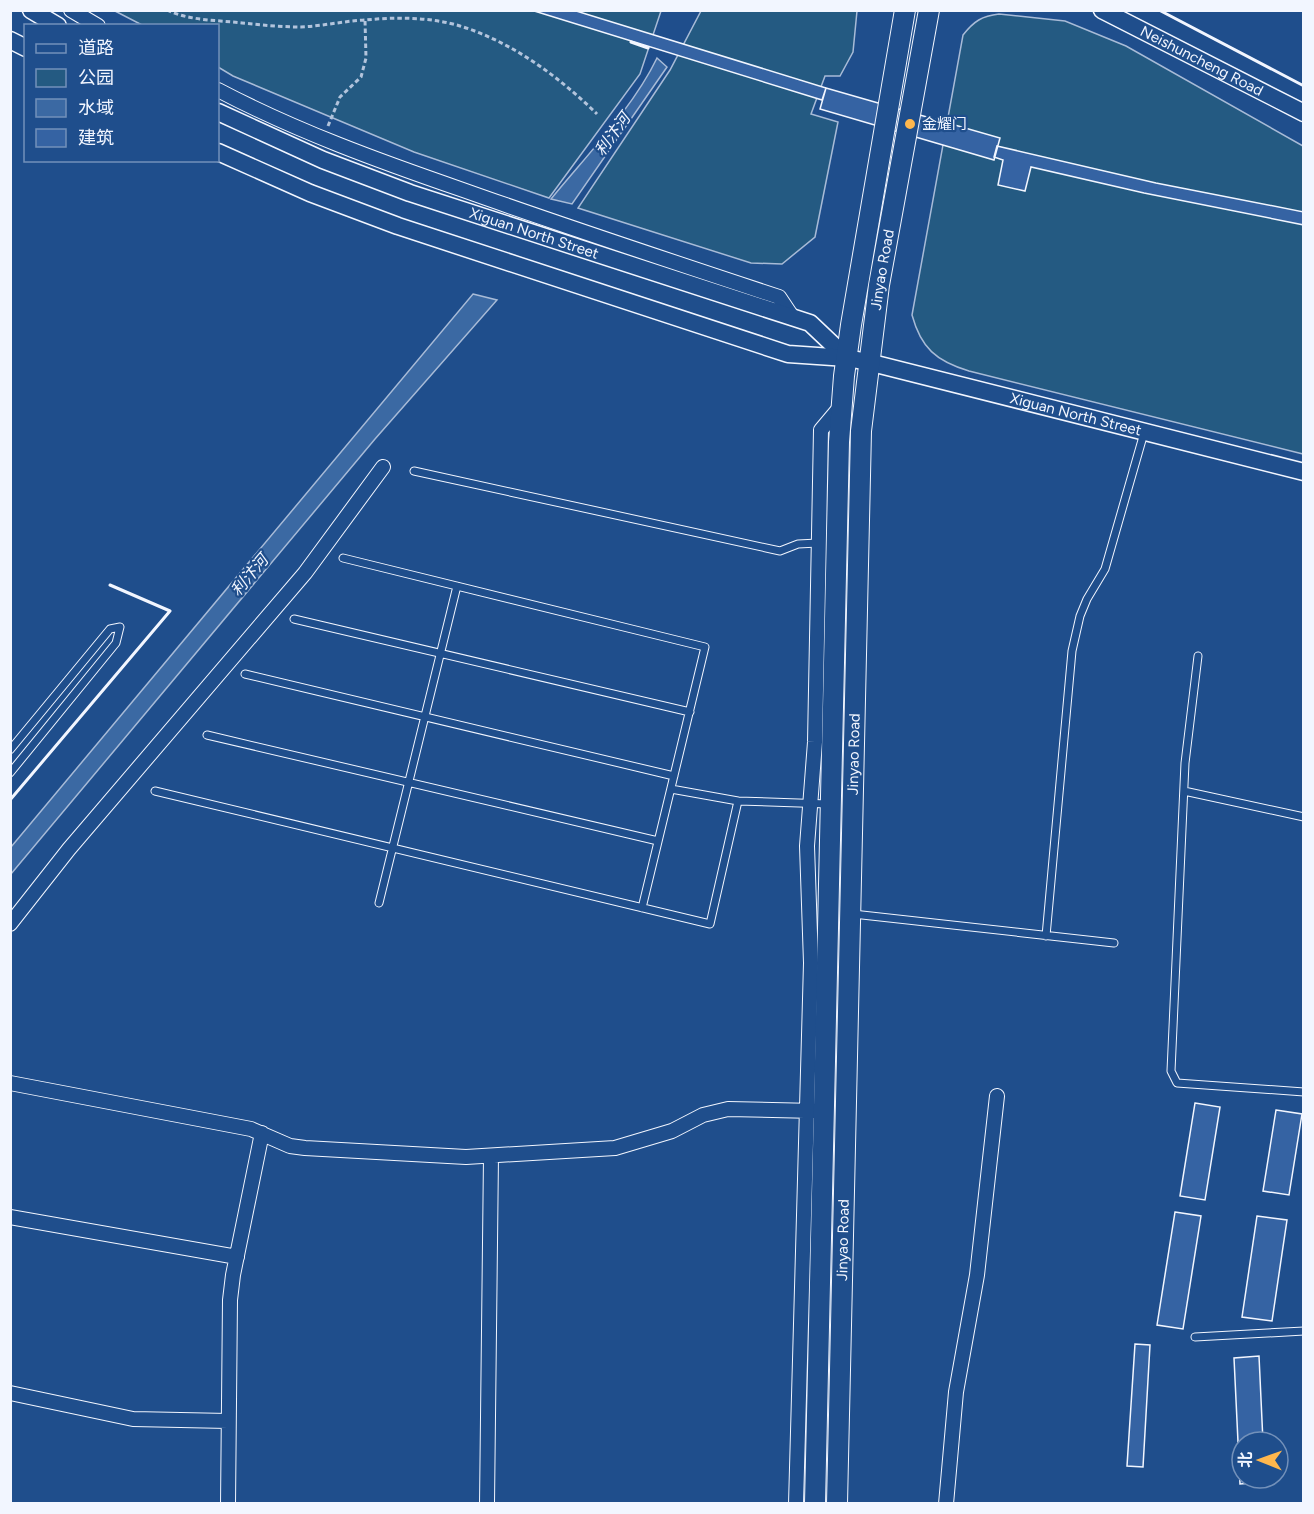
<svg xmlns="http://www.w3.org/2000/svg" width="1314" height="1514" viewBox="0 0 1314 1514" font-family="Figtree,'Noto Sans SC',sans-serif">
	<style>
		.green { fill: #245a82; stroke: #a8bbd7; stroke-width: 1.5 }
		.water { fill: #3b69a3; stroke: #a8bbd7; stroke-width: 1.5 }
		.building { fill: #3563a3; stroke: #f2f6ff; stroke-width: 1.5 }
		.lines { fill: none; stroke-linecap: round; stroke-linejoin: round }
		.service-casing { stroke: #f2f6ff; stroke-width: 9 }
		.minor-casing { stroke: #f2f6ff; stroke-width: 16 }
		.tertiary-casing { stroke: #f2f6ff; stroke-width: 19 }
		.secondary-casing { stroke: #f2f6ff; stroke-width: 22 }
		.path { stroke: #b3c4dc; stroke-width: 3; stroke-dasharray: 4.5 3; stroke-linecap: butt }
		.service { stroke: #1f4e8c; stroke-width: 7 }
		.minor { stroke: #1f4e8c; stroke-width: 14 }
		.tertiary { stroke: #1f4e8c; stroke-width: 16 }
		.secondary { stroke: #1f4e8c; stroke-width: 20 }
		.wall { stroke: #f2f6ff; stroke-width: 3 }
		.poi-dot { fill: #ffb74d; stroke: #1f4e8c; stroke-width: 2 }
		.labels { text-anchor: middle; stroke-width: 4.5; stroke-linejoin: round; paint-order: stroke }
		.street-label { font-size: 15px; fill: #f2f6ff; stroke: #1f4e8c }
		.poi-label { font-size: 15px; fill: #f2f6ff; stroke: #1f4e8c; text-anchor: start }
		.water-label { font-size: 16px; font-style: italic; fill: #f2f6ff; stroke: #1f4e8c }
	</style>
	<rect width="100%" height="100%" fill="#1f4e8c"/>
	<!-- green -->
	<path class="green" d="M115,11H661L640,74L549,198L414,152L233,76L218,67V26L142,25Z
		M701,11H857L853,52L840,76H825L811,114L838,122L815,237L782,264L751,263L578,208L670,70Z
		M999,14L1065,21L1126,46L1303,146V454L969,371C936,361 921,348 912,315L963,35C974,21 982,16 999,14Z"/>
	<!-- water -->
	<path class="water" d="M657,58L667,67L572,204L551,199C586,156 633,108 657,58Z
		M473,294L497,300L375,439L11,874V847Z"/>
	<!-- building -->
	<path class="building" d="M531,10H573L826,88L822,100Z
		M826,88L1000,138L994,160L820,109Z
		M997,146L1156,183L1304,212V225L1144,193L1031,167L1025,191L998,185L1003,160L994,157Z
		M1195,1103L1220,1107L1205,1200L1180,1196Z
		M1276,1110L1302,1114L1289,1195L1263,1191Z
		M1175,1212L1201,1216L1183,1329L1157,1325Z
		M1257,1216L1287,1220L1272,1321L1242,1317Z
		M1135,1344L1150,1345L1143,1467L1127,1466Z
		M1259,1356L1263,1442H1242V1478H1265V1482L1240,1484L1234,1358Z"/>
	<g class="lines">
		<defs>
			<path id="service" d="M414,471L780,551L798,544L818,543
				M343,558L705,647L642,908
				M294,619L690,712
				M1198,656L1185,763L1171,1071L1177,1083L1304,1092
				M245,674L674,776
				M207,735L658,841
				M10,750L110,629L120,627L116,643L10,773
				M671,789L738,801
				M155,791L710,924L738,801L828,804
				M1184,791L1304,817
				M379,903L457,586
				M853,914L1114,943
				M1046,936L1072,651L1080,616L1087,599L1105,569L1144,433
				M1195,1337L1304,1331"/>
			<path id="minor" d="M71,10L98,26
				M218,90C296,131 379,161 463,190C567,227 673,262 779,297L793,318
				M10,924L69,849L305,573L383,467
				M10,1083L251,1129L290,1146L305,1148L466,1157L615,1148L672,1131L703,1115L728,1109L815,1111
				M10,1217L237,1257
				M10,1393L133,1419L228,1421
				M228,1504L230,1300L233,1275L262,1133
				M487,1504L491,1156
				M796,1504L811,963L807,846L815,742L821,430L842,405
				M946,1504L956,1392L977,1275L997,1096"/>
			<g id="tertiary">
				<path d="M31,10L58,26"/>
				<path id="s1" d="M1102,10L1304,113"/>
				<path d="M10,40L26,48"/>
				<path id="s2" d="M218,112L323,160L410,193L810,323L847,358"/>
				<path id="s3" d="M218,152L310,193L398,226L788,354L847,358L868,362L1304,472"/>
			</g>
			<g id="secondary">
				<path d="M815,1504L839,442L844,376L851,325L905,10"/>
				<path id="s4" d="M837,1504L861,431L879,285L929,10"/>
			</g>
		</defs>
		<!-- service casing -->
		<use href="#service" class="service-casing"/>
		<!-- minor casing -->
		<use href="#minor" class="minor-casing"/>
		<!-- tertiary casing -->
		<use href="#tertiary" class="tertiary-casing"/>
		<!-- secondary casing -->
		<use href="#secondary" class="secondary-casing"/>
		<!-- path -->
		<path class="path" d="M167,10C190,21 217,20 242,23C262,25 282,27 301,27C323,26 344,21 365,20C395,17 431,17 460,26C512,42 558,76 597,114
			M328,126L340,97L361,77L366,58L365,20"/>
		<!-- service -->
		<use href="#service" class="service"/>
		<!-- minor -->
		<use href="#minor" class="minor"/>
		<!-- tertiary -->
		<use href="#tertiary" class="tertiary"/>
		<!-- secondary -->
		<use href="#secondary" class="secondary"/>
		<!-- wall -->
		<path class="wall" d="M1159,10L1304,86
			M631,42L648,48
			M10,800L170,611L110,585"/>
	</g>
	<!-- markers -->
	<circle class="poi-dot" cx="910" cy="124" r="6"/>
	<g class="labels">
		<!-- street labels -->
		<g class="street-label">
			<text dy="5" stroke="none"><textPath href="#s1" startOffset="112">Neishuncheng Road</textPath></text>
			<text dy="5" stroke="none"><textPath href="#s2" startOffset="339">Xiguan North Street</textPath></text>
			<text dy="5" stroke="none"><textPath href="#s4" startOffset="1236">Jinyao Road</textPath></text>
			<text dy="5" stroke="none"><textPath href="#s3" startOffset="900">Xiguan North Street</textPath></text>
			<text dy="5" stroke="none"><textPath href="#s4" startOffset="750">Jinyao Road</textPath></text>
			<text dy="5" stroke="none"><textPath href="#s4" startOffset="264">Jinyao Road</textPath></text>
		</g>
		<!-- poi labels -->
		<g class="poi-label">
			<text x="922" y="129">金耀门</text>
		</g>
		<!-- water labels -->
		<g class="water-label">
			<text transform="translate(612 134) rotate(-54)" y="6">利汴河</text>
			<text transform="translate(249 575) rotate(-50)" y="6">利汴河</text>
		</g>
	</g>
	<!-- border -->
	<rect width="1314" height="1514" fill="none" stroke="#f2f6ff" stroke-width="24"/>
	<!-- legend -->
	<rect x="24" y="24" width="195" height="138" fill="#1f4e8c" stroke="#7391ba" stroke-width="1.5"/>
	<rect x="36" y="44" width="30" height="9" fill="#1f4e8c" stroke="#7391ba" stroke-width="1.5"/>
	<text x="78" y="54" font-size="18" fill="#f2f6ff">道路</text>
	<rect x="36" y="69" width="30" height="18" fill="#245a82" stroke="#7391ba" stroke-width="1.5"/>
	<text x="78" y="84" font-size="18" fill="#f2f6ff">公园</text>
	<rect x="36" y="99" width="30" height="18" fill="#3b69a3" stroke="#7391ba" stroke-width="1.5"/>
	<text x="78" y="114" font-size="18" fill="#f2f6ff">水域</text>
	<rect x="36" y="129" width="30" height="18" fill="#3563a3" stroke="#7391ba" stroke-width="1.5"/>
	<text x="78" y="144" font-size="18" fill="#f2f6ff">建筑</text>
	<!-- north arrow -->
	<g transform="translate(1260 1460) rotate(271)"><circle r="28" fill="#1f4e8c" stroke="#7391ba" stroke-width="1.5"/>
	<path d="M0-4.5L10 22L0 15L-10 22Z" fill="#ffb74d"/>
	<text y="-9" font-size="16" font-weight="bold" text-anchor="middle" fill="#f2f6ff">北</text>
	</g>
</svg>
